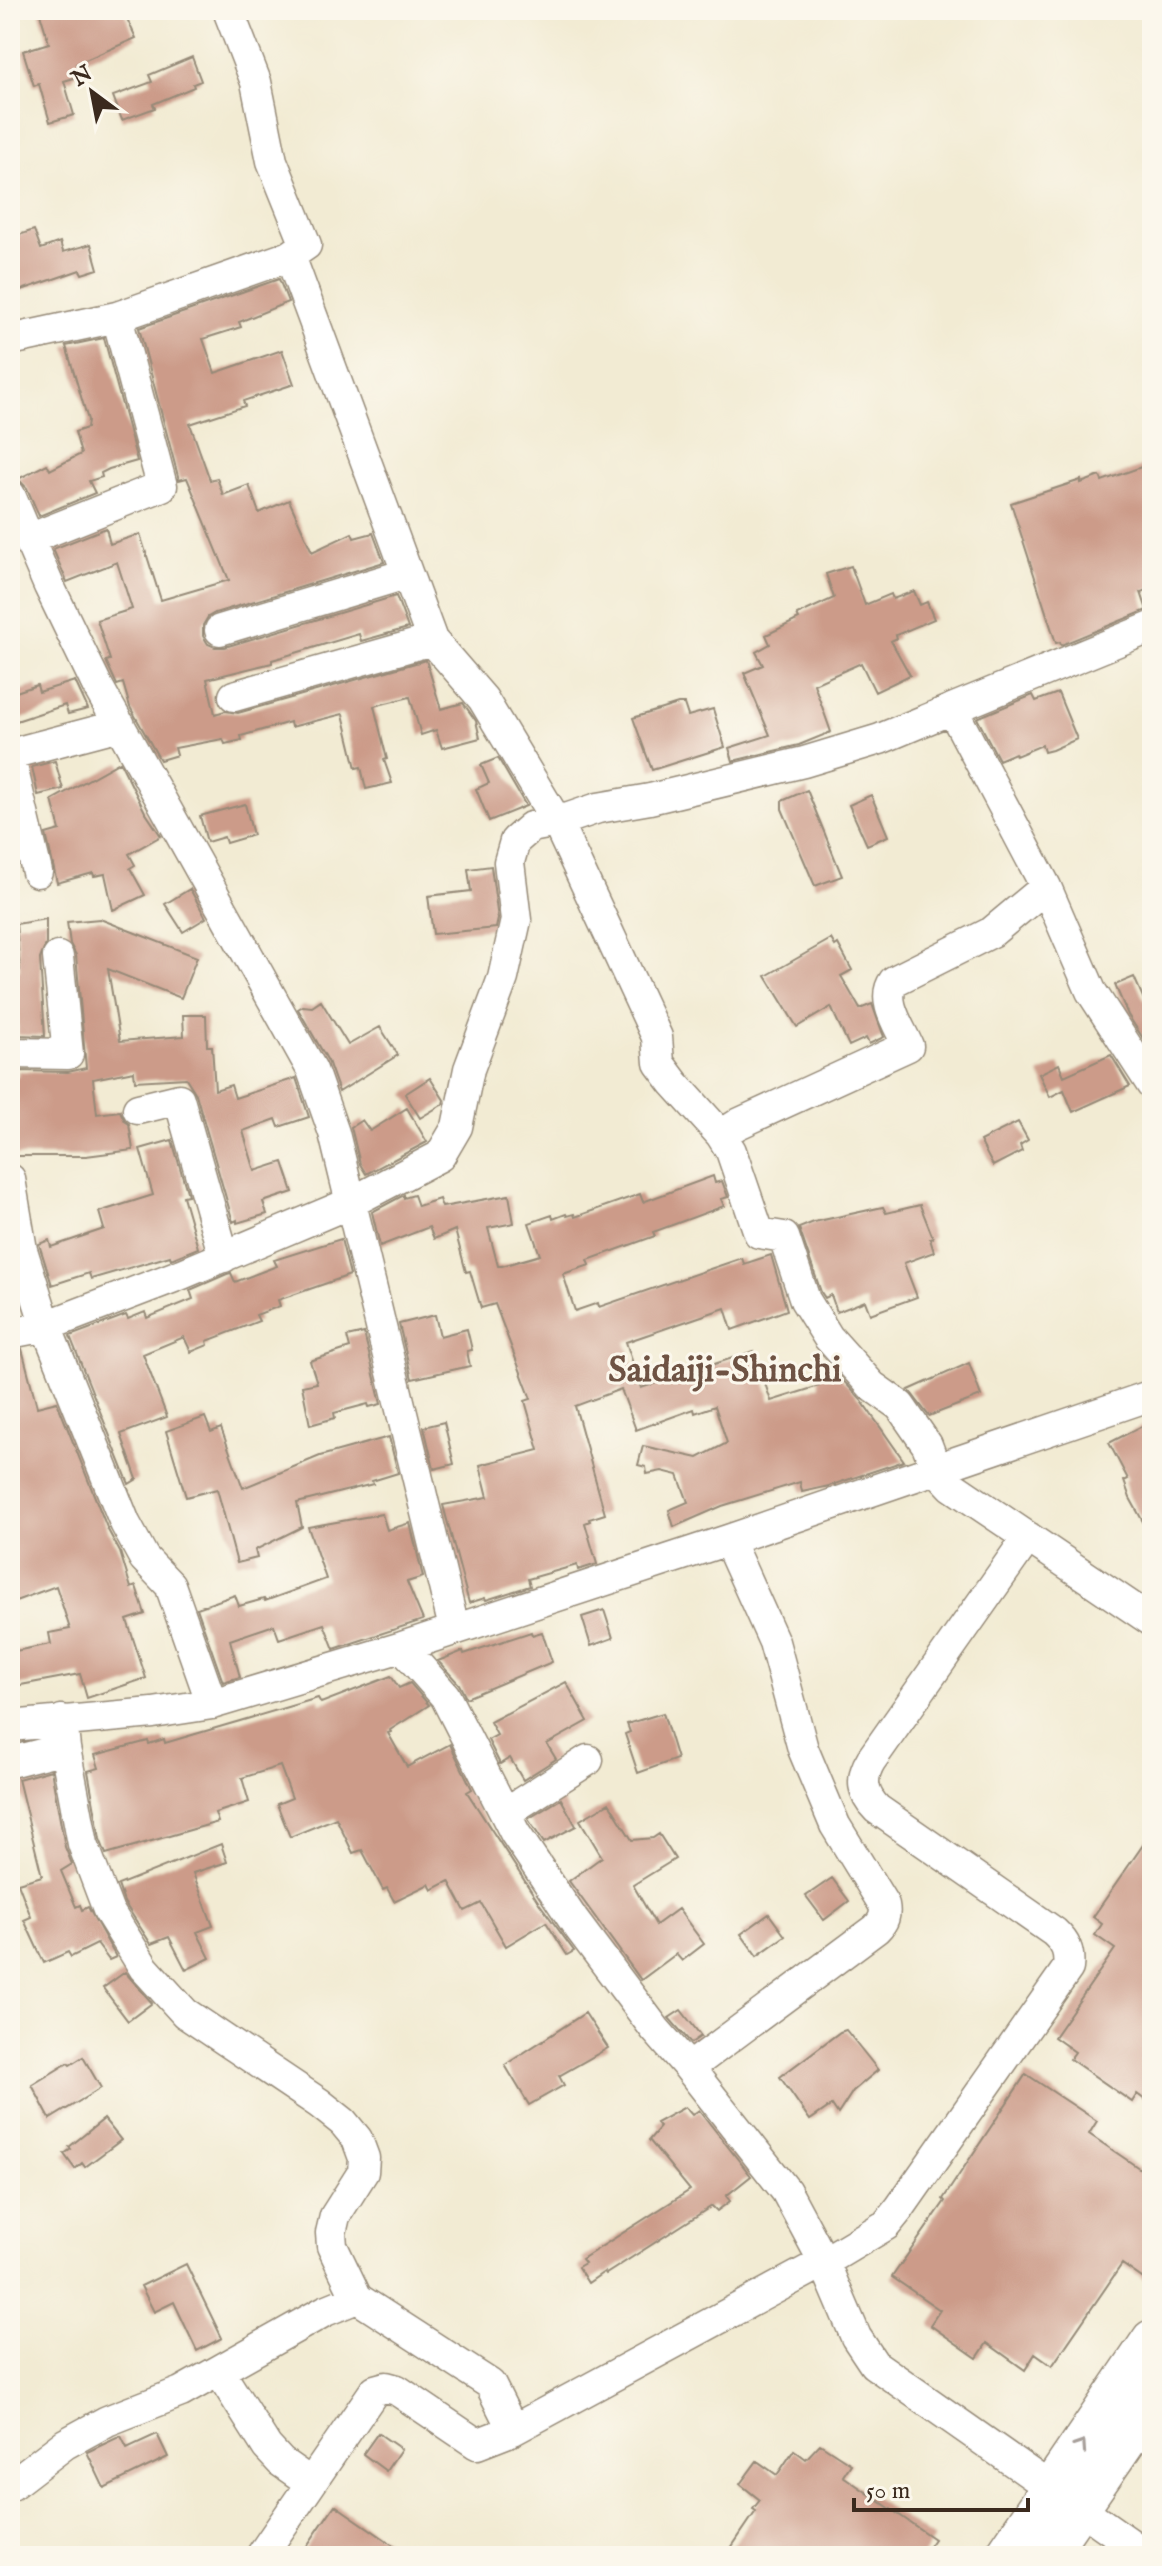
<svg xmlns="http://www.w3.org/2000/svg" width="1162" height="2566" viewBox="0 0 1162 2566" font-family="'IM FELL English',serif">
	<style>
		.building { fill: #cc9b89 }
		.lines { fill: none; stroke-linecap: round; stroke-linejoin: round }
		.minor-casing { stroke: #968a78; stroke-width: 33 }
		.major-casing { stroke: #968a78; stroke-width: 43 }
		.minor { stroke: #fff; stroke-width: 30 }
		.major { stroke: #fff; stroke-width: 40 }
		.oneway { stroke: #a79f9a }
		.labels { text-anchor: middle; stroke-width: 6; stroke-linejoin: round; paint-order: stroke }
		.quarter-label { font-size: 36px; font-weight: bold; fill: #6e5243; stroke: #fbf7ec }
	</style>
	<rect width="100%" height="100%" fill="#fbf7ec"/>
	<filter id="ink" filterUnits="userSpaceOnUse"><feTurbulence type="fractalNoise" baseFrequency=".0125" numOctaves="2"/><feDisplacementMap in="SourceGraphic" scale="16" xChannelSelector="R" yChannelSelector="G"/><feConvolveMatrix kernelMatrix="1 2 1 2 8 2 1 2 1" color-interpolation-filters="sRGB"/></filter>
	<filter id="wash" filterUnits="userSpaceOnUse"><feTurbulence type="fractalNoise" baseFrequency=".006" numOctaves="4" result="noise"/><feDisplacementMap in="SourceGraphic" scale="32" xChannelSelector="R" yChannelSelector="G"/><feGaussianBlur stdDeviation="1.8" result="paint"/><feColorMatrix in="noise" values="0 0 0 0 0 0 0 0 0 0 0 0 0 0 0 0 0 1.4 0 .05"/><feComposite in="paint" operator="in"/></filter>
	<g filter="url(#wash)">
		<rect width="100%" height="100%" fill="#f2ebd3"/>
		<g id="blocks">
			<!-- building -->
			<path class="building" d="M39,10H123L136,38L76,64L79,72L73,75L74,78L64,81L74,115L50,122L39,84L34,86L23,51L49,43Z
				M192,57L201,81L193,84L194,87L153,104L155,108L122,120L113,96L152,82L149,75Z
				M34,230L41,249L60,242L63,252L91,244L98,269L82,274L80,270L10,294V238Z
				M279,279L288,302L239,322L241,327L203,339L215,373L282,350L294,384L243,401L245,406L190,424L210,480L217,478L223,495L249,485L259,513L289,500L312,552L352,533L354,538L373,533L384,562L215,613L208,617L203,625V636L208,644L215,647H225L396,596L408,628L361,641L359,634L272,660V663L207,679L215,714L225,711L238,713L426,660L441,709L463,703L476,721L480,738L442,748L436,730L421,735L410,697L374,706L387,759L384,760L392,783L366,789L361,767L356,768L343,714L291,727L290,722L241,736L242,740L225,744L223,739L175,748L177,755L160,760L130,707L123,683L117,685L106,661L110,660L97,620L132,609L117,562L67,582L53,549L106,528L110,544L140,534L161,600L229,580L187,478L179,480L139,328Z
				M104,338L137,461L109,469L101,473L102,477L89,481L95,493L39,516L27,488L18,479L47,464L50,470L81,454L75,432L87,428L88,420L66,346Z
				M1144,466L1152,490V588L1141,592L1147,610L1061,645L1060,642L1056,643L1011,503L1081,480V483L1100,476L1102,481Z
				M851,566L865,605L891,594L893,599L914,591L920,605L927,602L934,619L896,635L897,638L891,641L910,675L875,692L861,663L814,684L831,732L799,745L733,761L729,748L770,735L744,673L763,665L756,652L770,644L766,635L799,619L797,615L834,598L826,574Z
				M75,681L88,709L68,714L65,705L10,723V694L37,685L39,692Z
				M1058,693L1077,739L1052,750L1044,752L1042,745L1016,756L1015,753L999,760L977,718L1033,695L1036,701Z
				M678,704H684L688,716L713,709L725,747L652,770L633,718Z
				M498,758L526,806L489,821L476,789L489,783L481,765Z
				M55,761L63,789L38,795L32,767Z
				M120,762L145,812L161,836L129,854L135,865L130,868L145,895L113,910L105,874L94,876L93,873L57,883L46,834L60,830L52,800Z
				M807,790L842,876L815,886L782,809V801Z
				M871,795L888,836L867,845L849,805Z
				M245,804L253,835L226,843L224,837L207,842L200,816Z
				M491,866L498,919L496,928L433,934L428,896L471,891L468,869Z
				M190,889L206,918L183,932L165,904Z
				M46,919V944L40,959L45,1036L18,1035L17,971L20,970L16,924Z
				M100,919L197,957L181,998L108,969L120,1041L184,1036L183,1015H206L207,1046H212L215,1090L231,1085L235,1098L296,1078L309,1117L279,1127L276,1119L243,1131L255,1171L283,1162L293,1192L263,1202L267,1214L237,1223V1220L233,1222L196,1094L186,1078L135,1081L134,1071L93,1079L97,1114L120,1111L125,1121L129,1124L133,1150L86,1156H14L15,1121L10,1077L18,1076V1071L68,1072L86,1068L76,955L70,944L67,922Z
				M831,939L835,946L838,944L852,970L841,976L860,1009L872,1004L884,1037L869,1044L866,1038L849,1046L831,1007L797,1027L766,976Z
				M1134,977L1145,1002L1152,999V1052L1128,1015L1115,985Z
				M321,1001L348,1045L380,1027L398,1055L339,1092L328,1061L298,1009L303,1006L312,1007Z
				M1111,1055L1130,1086L1073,1112L1064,1090L1050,1097L1039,1074L1059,1064L1064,1076Z
				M430,1078L444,1100L443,1104L420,1118L405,1094Z
				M407,1108L427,1142L366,1174L360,1164L351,1127L362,1120L370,1131Z
				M1018,1122L1028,1140L1020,1145L1022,1151L993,1166L980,1141Z
				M172,1140L188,1195L183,1196L198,1248L171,1259L170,1256L91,1279L89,1273L52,1285L39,1244L49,1240L51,1247L104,1229L99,1212L153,1195L140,1149Z
				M713,1176L715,1183L722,1181L728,1197L721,1199L724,1206L653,1232L655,1236L588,1260L590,1265L563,1274L575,1311L598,1303L599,1307L742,1258L744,1264L771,1255L787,1310L732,1330L725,1308L626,1342L641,1388L754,1351L771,1401L819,1386L818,1373L829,1365L861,1400L904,1461L829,1486L802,1492L800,1482L722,1506L674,1527L669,1510L688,1502L678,1475L662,1471L647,1474L646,1467L638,1465L643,1446L698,1458L727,1443L715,1406L695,1413L694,1409L636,1430L621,1389L575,1406L605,1514L589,1519L590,1521L585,1523L597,1564L578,1570L577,1565L528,1579L530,1586L486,1600L485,1598L469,1603L443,1505L488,1497L480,1465L539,1450L525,1401L531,1399L495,1304L481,1308L470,1271L466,1272L455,1230L434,1239L429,1227L380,1246L372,1212L404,1195V1198L414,1195L418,1206L439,1199L442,1207L509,1195L514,1223L488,1228L498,1266H502L540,1255L529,1223L552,1215L553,1219L566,1214L567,1216L574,1214L575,1217L640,1194L643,1202Z
				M920,1205L933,1238L930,1239L934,1252L904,1263L917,1297L870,1314L865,1301L837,1312L831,1295L825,1298L821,1292L799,1228L814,1222L883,1207L886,1213Z
				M341,1239L350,1275L278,1300L280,1306L256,1315L259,1321L207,1341L208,1345L191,1352L184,1337L143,1354L167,1417L121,1434L137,1479L129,1484L70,1336L126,1315L128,1319L145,1312L147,1318L193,1299L190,1290L227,1274L231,1273L235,1282L277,1266L274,1260Z
				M435,1315L440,1336L467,1329L472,1350L467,1351L470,1366L412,1379L399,1324Z
				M364,1333L381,1404L369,1407L368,1404L334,1413L335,1418L310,1425L302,1386L317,1383L310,1361L350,1348L347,1337Z
				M22,1349L37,1407L57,1402L108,1530L120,1552L131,1588L136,1586L145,1614L127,1620L146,1678L87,1698L80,1674L10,1687V1652L51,1644L49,1633L70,1629L56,1586L10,1603V1351Z
				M969,1363L981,1396L929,1416L909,1390Z
				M205,1417L211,1432L221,1428L243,1488L320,1456L389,1437L398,1473L372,1481L373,1484L297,1503L302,1527L255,1550L257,1558L237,1563L217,1489L186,1497L166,1431Z
				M1152,1421V1538L1130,1498L1124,1481L1128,1479L1109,1443Z
				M444,1422L454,1464L434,1469L424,1427Z
				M382,1514L387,1530L410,1523L423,1577L407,1582L423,1620L334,1649L324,1624L279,1639L274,1625L230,1640L240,1677L223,1682L197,1608L235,1595L239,1606L264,1599L265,1601L326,1579L308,1527Z
				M604,1610L613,1638L591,1646L582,1617Z
				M531,1632L532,1635L542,1632L552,1662L466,1698L459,1684L438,1661L463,1651L464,1654Z
				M391,1676L399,1688L410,1683L429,1705L390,1730L391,1732L388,1733L407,1767L450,1744L472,1789L467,1792L539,1903L574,1951L567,1955L546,1922L506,1946L481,1903L465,1911L449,1881L432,1890L429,1884L394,1901L387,1888L383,1890L362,1850L353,1853L336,1818L290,1837L277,1804L292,1798L280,1766L242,1778L249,1802L215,1813L218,1822L106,1854L100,1839L88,1771L99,1768L95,1755L148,1741L149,1744L164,1739L165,1743L318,1698L321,1703Z
				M566,1682L588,1721L547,1744L556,1759L523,1780L510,1758L500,1764L488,1740L497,1735L490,1722Z
				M663,1713L677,1759L638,1773L625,1734L630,1732L627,1724Z
				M51,1770L65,1847L72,1864L61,1871L76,1907L80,1905L82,1910L88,1907L116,1957L109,1960L97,1944L71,1957L68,1952L44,1963L24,1920L31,1917L18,1883L42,1876L18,1779Z
				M561,1799L576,1826L544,1843L528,1819Z
				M609,1803L632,1840L653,1838L659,1834L675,1859L633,1885L656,1925L678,1909L704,1944L682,1961L676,1954L641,1980L569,1881L602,1857L580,1820Z
				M1152,1832V2105L1137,2094L1132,2102L1070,2059L1075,2052L1054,2037L1115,1949L1095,1935L1102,1924L1093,1917Z
				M221,1844L227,1862L193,1873L213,1926L197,1932L210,1958L186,1970L169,1937L151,1944L124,1902L118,1885Z
				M832,1878L849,1901L824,1920L806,1896Z
				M769,1914L785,1936L757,1956L741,1934Z
				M125,1972L152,2003L128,2021L103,1988Z
				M681,2010L701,2036L691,2043L669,2018Z
				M585,2013L608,2048L559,2076L564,2085L529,2105L505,2065Z
				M846,2030L878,2070L853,2091L838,2114L832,2105L810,2120L780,2077L840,2032Z
				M83,2057L101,2088L50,2119L32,2085L68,2063L70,2065Z
				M1026,2074L1097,2121L1089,2134L1152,2177V2285L1122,2264L1052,2366L1035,2354L1025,2370L987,2343L977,2358L930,2325L940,2310L892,2277L945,2201L943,2199Z
				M685,2107L692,2115L699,2110L751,2176L726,2196L730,2201L717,2211L712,2206L606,2274L604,2272L588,2283L578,2267L585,2263L582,2259L690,2190L649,2140L660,2127L656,2123Z
				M104,2119L121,2140L85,2167L82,2163L75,2169L64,2154L71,2149L69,2147Z
				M186,2264L222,2338L197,2351L174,2302L154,2312L141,2286Z
				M378,2433L401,2449L386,2471L363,2454Z
				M157,2434L168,2457L104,2488L87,2452L121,2436L127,2448Z
				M820,2444L851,2464L843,2476L934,2539L922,2556H742L731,2548L756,2511L753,2509L760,2500L740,2484L757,2461L777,2475L794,2450L806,2459Z
				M335,2505L409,2556H300Z"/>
		</g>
	</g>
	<g filter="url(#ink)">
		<use href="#blocks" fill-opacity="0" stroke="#968a78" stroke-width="2"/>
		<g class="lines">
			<defs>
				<path id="minor" d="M228,10L256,82L272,161L306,245L290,256L432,640L483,699L557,822L598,808L650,799L804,762L880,739L952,709L1046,887L1091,991L1152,1085
					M10,340L117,317L290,256
					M10,495L49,586L97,685L312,1070L334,1133L454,1628
					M29,539L162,486L117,317
					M220,630L406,574
					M234,696L432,640
					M952,709L1152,627
					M10,754L120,725
					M10,758L37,872
					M1046,887L992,932L894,981C880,1000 900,1027 908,1046L738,1124L721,1135L731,1151L759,1233L784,1237L805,1300L828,1337L872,1386L900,1406L927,1445L936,1469L952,1486L1152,1621
					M10,1053L68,1054L58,957
					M138,1109L179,1099L224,1257
					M10,1179L22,1250L46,1326L125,1523L144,1558L170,1585L212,1704
					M10,1333L46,1326L182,1274L350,1203L440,1156L457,1127L469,1069L503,978L516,920L509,862L515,841L531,827L557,822L657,1037L659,1063L674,1083L721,1135
					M402,1647L445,1696L515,1833L574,1921L655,2029L689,2068L786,2191L824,2262L856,2337L874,2364L1148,2556
					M62,1720L65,1748L83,1844L108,1910L144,1968L185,2013L319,2103L343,2122L357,2139L364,2158L363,2172L335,2216L331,2233L332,2246L357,2298L490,2384L513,2430
					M10,1726L153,1713L212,1704L402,1647L728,1540L1152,1395
					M10,1762L65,1748
					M505,1813L588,1760
					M689,2068L876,1929C884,1921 886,1915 884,1905L835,1825L803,1749L774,1642L728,1540
					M219,2371L267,2447L281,2462L311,2483
					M10,2486L65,2444L107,2421L181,2392L325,2311L357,2298
					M261,2556L375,2390L386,2387L397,2390L477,2444L513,2430L824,2262L886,2225L899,2209L1068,1968C1070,1952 1066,1943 1054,1932L877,1809C862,1794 860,1778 871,1760L1028,1537"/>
				<path id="major" d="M1005,2556L1152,2340
					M1046,2556L1152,2402"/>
			</defs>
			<!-- minor casing -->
			<use href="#minor" class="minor-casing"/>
			<!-- major casing -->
			<use href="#major" class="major-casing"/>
			<!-- minor -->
			<use href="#minor" class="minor"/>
			<!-- major -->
			<use href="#major" class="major"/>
		</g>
		<!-- one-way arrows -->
		<defs><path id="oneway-chevron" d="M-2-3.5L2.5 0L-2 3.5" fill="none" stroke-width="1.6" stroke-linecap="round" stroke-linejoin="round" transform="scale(2)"/></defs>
		<use class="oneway" href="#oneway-chevron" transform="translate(1081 2446) rotate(-56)"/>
	</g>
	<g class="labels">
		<!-- quarter labels -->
		<g class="quarter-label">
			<text x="725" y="1381">Saidaiji-Shinchi</text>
		</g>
	</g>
	<!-- margin -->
	<rect width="1162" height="2566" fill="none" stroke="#fbf7ec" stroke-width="40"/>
	<!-- north arrow -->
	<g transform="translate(92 92) rotate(328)" stroke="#fbf7ec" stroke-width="6" paint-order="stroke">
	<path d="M0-6L14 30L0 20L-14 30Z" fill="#3b2a1e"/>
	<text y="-12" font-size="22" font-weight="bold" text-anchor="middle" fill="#3b2a1e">N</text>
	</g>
	<!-- scale -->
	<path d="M854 2498v12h174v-12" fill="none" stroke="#3b2a1e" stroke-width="4"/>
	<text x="866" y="2498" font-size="24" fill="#3b2a1e" stroke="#fbf7ec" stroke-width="6" paint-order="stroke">50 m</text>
</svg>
